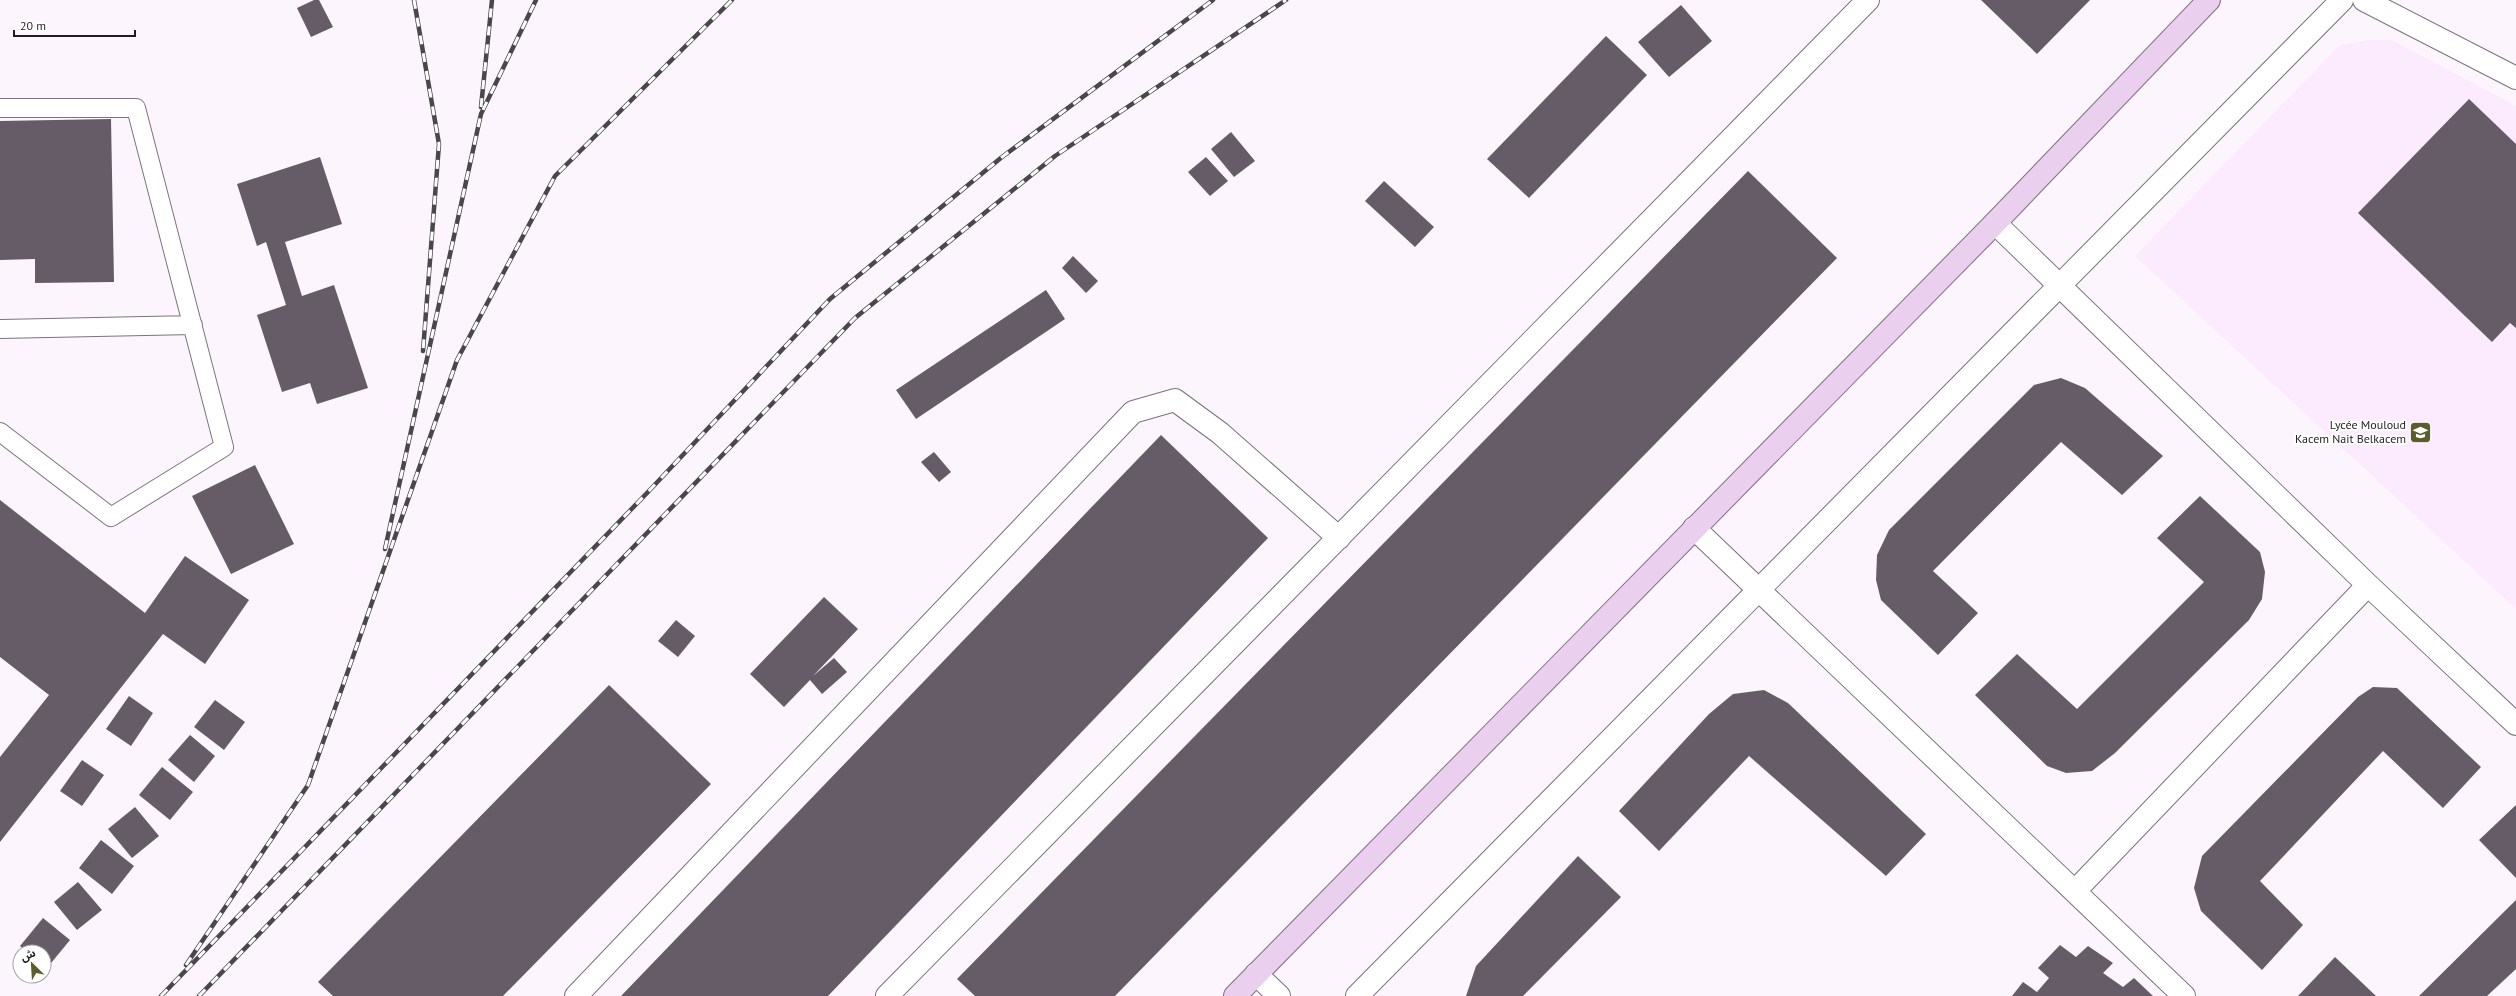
<svg xmlns="http://www.w3.org/2000/svg" width="2516" height="996" viewBox="0 0 2516 996" font-family="'PT Sans','Noto Sans Arabic',sans-serif">
	<style>
		.built { fill: #fceafe }
		.building { fill: #665c67 }
		.lines { fill: none; stroke-linecap: round; stroke-linejoin: round }
		.lane-casing { stroke: #7d727e; stroke-width: 20 }
		.street-casing { stroke: #7d727e; stroke-width: 24 }
		.secondary-casing { stroke: #7d727e; stroke-width: 24 }
		.lane { stroke: #fff; stroke-width: 18 }
		.street { stroke: #fff; stroke-width: 22 }
		.secondary { stroke: #eacfee; stroke-width: 22 }
		.rail-casing { stroke: #4a464b; stroke-width: 4.5 }
		.rail { stroke: #fff; stroke-width: 3; stroke-dasharray: 9; stroke-linecap: butt }
		.labels { text-anchor: middle; stroke-width: 4; stroke-linejoin: round; paint-order: stroke }
		.poi-label { font-size: 12px; fill: #211d22; stroke: #fff; text-anchor: end }
	</style>
	<rect width="100%" height="100%" fill="#fdf5fd"/>
	<!-- built -->
	<path class="built" d="M2368,40H2392L2516,106V609L2135,256L2340,45Z"/>
	<!-- building -->
	<path class="building" d="M314,0H319L333,27L311,37L297,8Z
		M1981,0H2090L2037,54Z
		M1681,5L1712,41L1669,77L1638,42Z
		M1606,36L1647,75L1529,198L1487,159Z
		M2469,99L2516,144V328L2510,323L2492,342L2358,213Z
		M111,119L114,282L35,283V259L0,260V121Z
		M1231,132L1255,161L1234,177L1211,149Z
		M320,157L342,224L285,242L302,296L334,285L368,388L317,404L310,383L282,392L257,315L286,305L266,242L257,246L237,184Z
		M1206,157L1228,181L1210,196L1188,172Z
		M1748,171L1837,258L1115,996H975L957,979Z
		M1384,181L1434,227L1415,247L1365,201Z
		M1073,256L1098,281L1086,293L1062,268Z
		M1046,290L1065,319L916,419L896,390Z
		M2061,378L2085,388L2163,456L2122,495L2061,442L1933,571L1978,613L1938,655L1881,600L1876,580L1877,555L1889,530L2034,385Z
		M1161,435L1268,538L828,996H621Z
		M934,452L951,472L939,482L921,462Z
		M255,465L294,544L231,574L192,496Z
		M2200,496L2260,552L2265,572L2262,599L2249,620L2115,753L2092,771L2066,773L2047,766L1975,695L2017,654L2077,709L2204,582L2157,538Z
		M0,500L145,613L185,556L249,600L205,664L163,634L0,842V757L49,695L0,657Z
		M824,597L858,629L813,676L834,658L847,672L822,694L810,680L784,707L750,674Z
		M676,620L695,636L678,657L658,641Z
		M609,685L711,784L503,996H333L318,982Z
		M2373,687L2397,688L2481,767L2443,808L2383,751L2260,881L2303,925L2262,970L2201,911L2194,888L2202,856L2358,697Z
		M1764,690L1788,703L1926,834L1886,876L1749,756L1659,851L1619,811L1709,714L1733,694Z
		M129,696L153,713L131,746L106,729Z
		M215,700L245,722L224,750L194,727Z
		M190,735L215,756L194,782L168,760Z
		M82,760L104,775L82,806L60,791Z
		M162,767L193,792L170,820L139,795Z
		M2516,805V878L2479,840Z
		M135,807L159,836L132,858L108,829Z
		M101,840L134,866L112,894L79,868Z
		M1578,856L1621,897L1523,996H1466L1476,966Z
		M78,882L102,910L77,930L54,902Z
		M2516,900V969L2487,996H2419Z
		M43,918L70,940L47,968L44,966V952H27L20,946Z
		M2060,945L2076,957L2088,946L2113,963L2103,973L2123,987L2134,978L2153,996H2012L2023,982L2037,992L2049,978L2038,968Z
		M2335,957L2376,996H2298Z"/>
	<g class="lines">
		<defs>
			<path id="lane" d="M0,108H136L224,447L111,517L0,432
				M0,329L193,325"/>
			<path id="street" d="M2364,0L2516,78
				M1995,223L2368,585L2516,724
				M1694,528L2184,996
				M2075,891L2368,585
				M1256,974L1279,996
				M576,996L1133,412L1175,400L1220,433L1339,538
				M887,996L1868,0
				M1357,996L2342,0"/>
			<path id="secondary" d="M1235,996L1995,223L2209,0"/>
		</defs>
		<!-- lane casing -->
		<use href="#lane" class="lane-casing"/>
		<!-- street casing -->
		<use href="#street" class="street-casing"/>
		<!-- secondary casing -->
		<use href="#secondary" class="secondary-casing"/>
		<!-- lane -->
		<use href="#lane" class="lane"/>
		<!-- street -->
		<use href="#street" class="street"/>
		<!-- secondary -->
		<use href="#secondary" class="secondary"/>
		<defs>
			<path id="rail" d="M414,0L439,144L423,351
				M481,107L492,0
				M385,549L481,114L536,0
				M186,965L308,785L457,360L555,176L732,0
				M161,996L647,493L830,299L1002,157L1213,0
				M199,996L855,318L1055,156L1286,0"/>
		</defs>
		<!-- rail casing -->
		<use href="#rail" class="rail-casing"/>
		<!-- rail -->
		<use href="#rail" class="rail"/>
	</g>
	<!-- icons -->
	<defs>
		<symbol id="school-square" viewBox="-11 -11 22 22"><rect x="-9" y="-9" width="18" height="18" rx="4" fill="#5b5e2c" stroke="#fff"/><path d="M0-5L7-2L0 1L-7-2ZM-4 1L0 2.5L4 1V4Q0 6-4 4Z" fill="#fff"/></symbol>
	</defs>
	<g fill-rule="evenodd">
		<use href="#school-square" x="2408" y="420" width="25" height="25"/>
	</g>
	<g class="labels">
		<!-- poi labels -->
		<g class="poi-label">
			<text x="2406" y="429">Lycée Mouloud<tspan x="2406" dy="14">Kacem Nait Belkacem</tspan></text>
		</g>
	</g>
	<!-- north arrow -->
	<g transform="translate(32 964) rotate(335)"><circle r="19" fill="#ffffff" stroke="#a6a5a7"/>
	<path d="M0-3L7 15L0 10L-7 15Z" fill="#5b5e2c"/>
	<text y="-6" font-size="11" font-weight="bold" text-anchor="middle" fill="#211d22">ش</text>
	</g>
	<!-- scale -->
	<path d="M14 30v6h121v-6" fill="none" stroke="#211d22" stroke-width="2"/>
	<text x="20" y="30" font-size="12" fill="#211d22" stroke="#ffffff" stroke-width="3" paint-order="stroke">20 m</text>
</svg>
